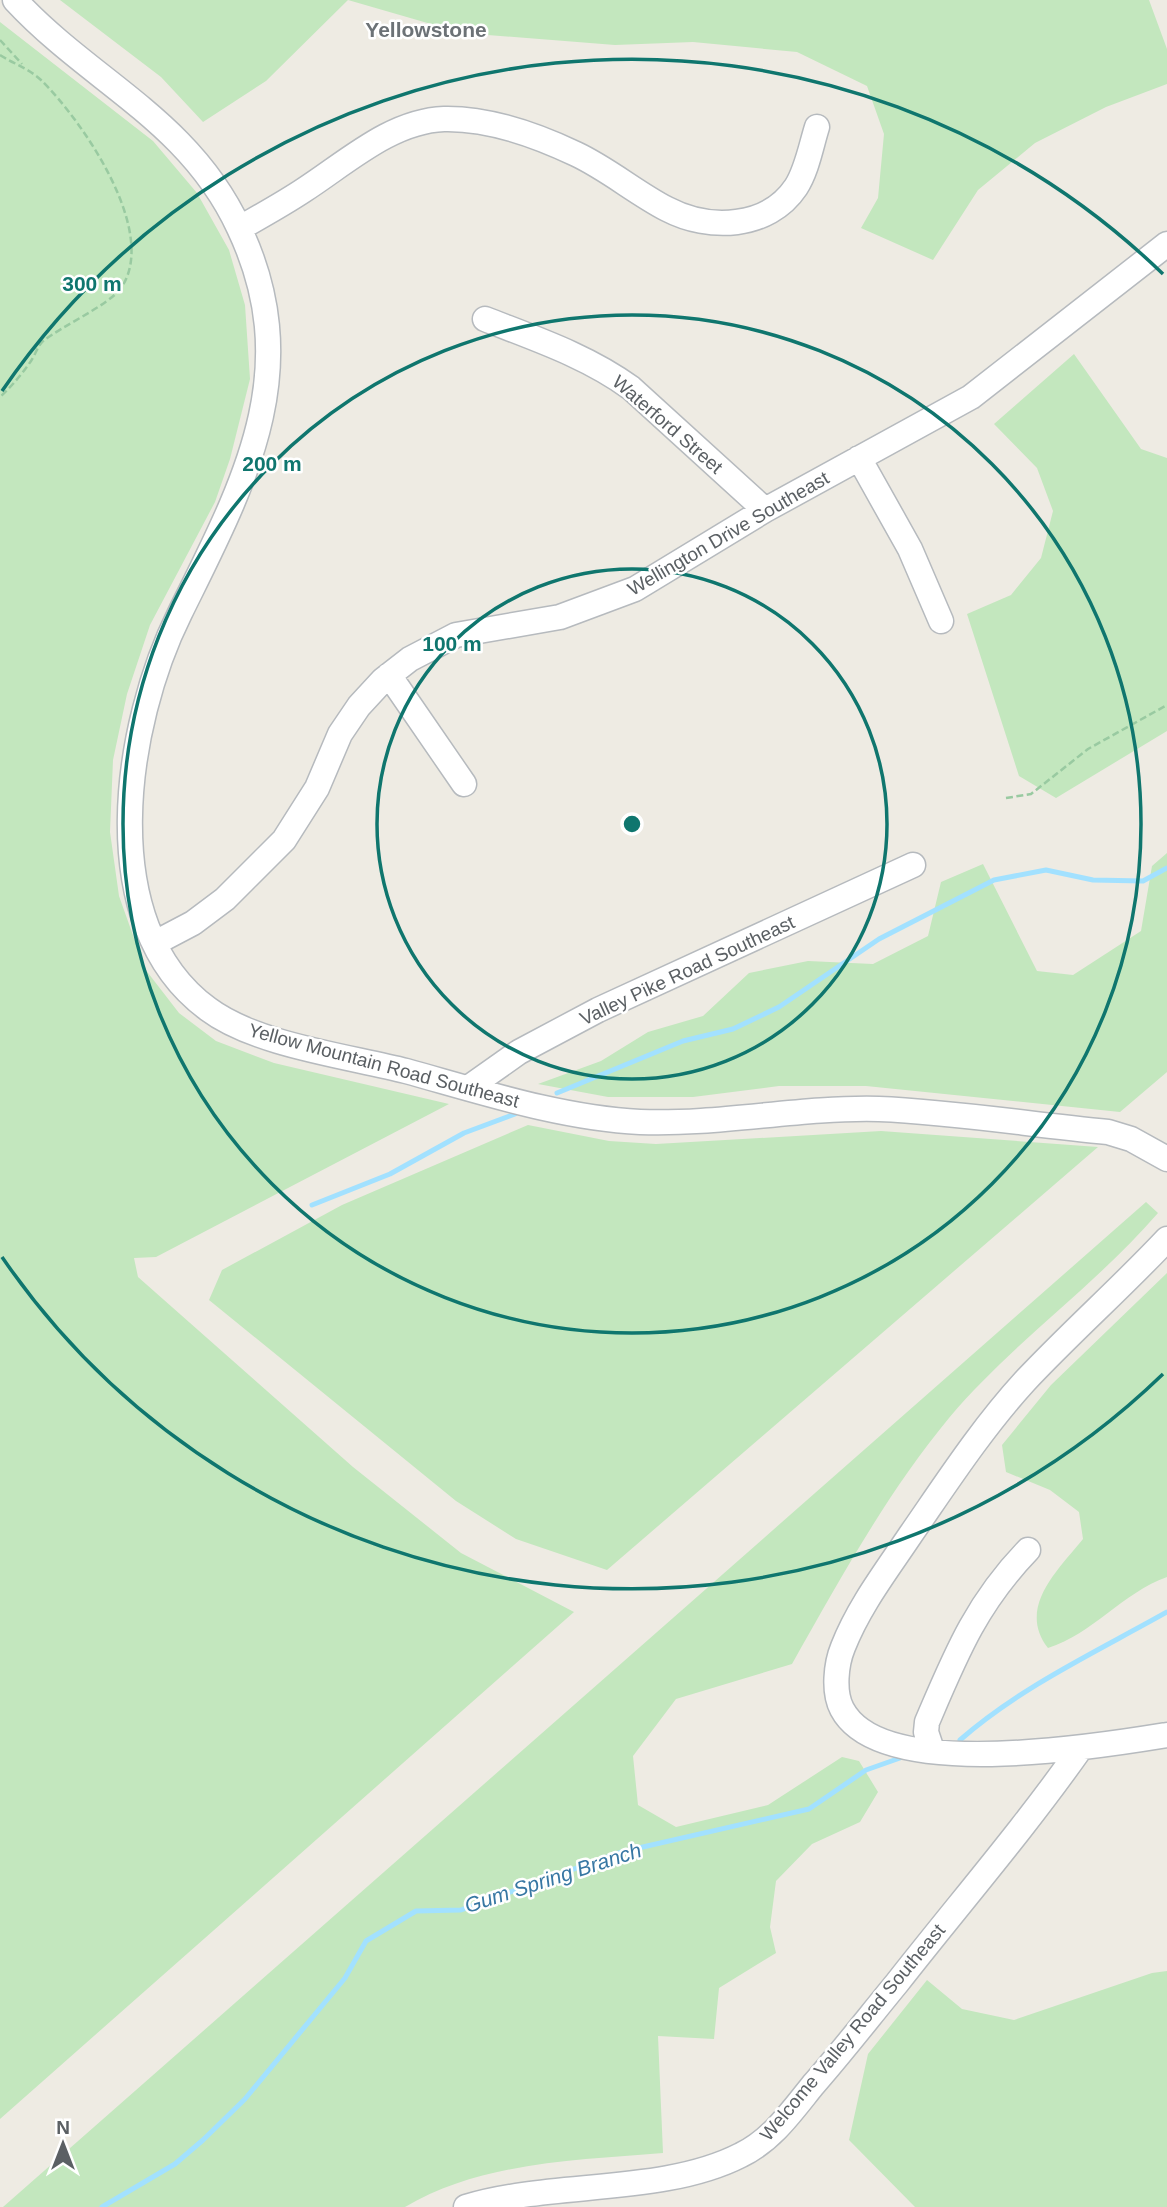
<svg xmlns="http://www.w3.org/2000/svg" width="1167" height="2207" viewBox="0 0 1167 2207" font-family="Arial,sans-serif">
	<style>
		.green { fill: #c3e7be }
		.lines { fill: none; stroke-linecap: round; stroke-linejoin: round }
		.stream { stroke: #a2e1ff; stroke-width: 5 }
		.minor-casing { stroke: #b6babe; stroke-width: 27 }
		.path { stroke: #99caa1; stroke-width: 2.5; stroke-dasharray: 7 3.5; stroke-linecap: butt }
		.minor { stroke: #fff; stroke-width: 24 }
		.ring { fill: none; stroke: #0f766e; stroke-width: 3.5 }
		.labels { text-anchor: middle; stroke-width: 5; stroke-linejoin: round; paint-order: stroke }
		.street-label { font-size: 19px; fill: #5b6064; stroke: #fff }
		.neighbourhood-label { font-size: 21px; font-weight: bold; fill: #6c7276; stroke: #fff }
		.water-label { font-size: 21px; font-style: italic; fill: #3777a3; stroke: #fff }
		.centre { fill: #0f766e; stroke: #fff; stroke-width: 3.5 }
		.ring-label { font-size: 21px; text-anchor: middle; font-weight: bold; fill: #0f766e; stroke: #fff; stroke-width: 5; stroke-linejoin: round; paint-order: stroke }
	</style>
	<rect width="100%" height="100%" fill="#eeebe3"/>
	<!-- green -->
	<path class="green" d="M60,0H1149L1167,49V84L1106,107L1035,143L978,190L933,260L861,228L878,198L884,134L867,86L797,52L693,42L615,45L462,33L348,0L266,81L203,122L161,77Z
		M0,22L153,141L197,193L229,250L245,305L250,379L230,459L215,502L150,625L127,694L113,760L110,832L119,896L145,969L179,1013L216,1041L274,1063L449,1104L156,1257L134,1258L138,1277L353,1467L461,1553L574,1612L0,2119Z
		M1074,354L1141,449L1167,458V731L1056,798L1019,776L967,614L1011,595L1041,558L1053,511L1037,468L994,424Z
		M1167,853V1072L1120,1112L866,1086H779L693,1097H608L538,1084L601,1061L648,1032L703,1016L749,973L808,961L873,964L928,936L941,882L983,864L1037,971L1073,975L1141,931L1152,866Z
		M528,1125L609,1141L656,1144L881,1131L1098,1147L607,1570L516,1539L456,1501L209,1300L222,1270L342,1205Z
		M1146,1202L1158,1213C1094,1287 1012,1343 949,1418C887,1493 840,1579 792,1664L676,1699L633,1756L638,1805L676,1827L768,1805L842,1757L859,1761L878,1792L860,1822L812,1844L776,1881L770,1927L776,1953L719,1988L714,2039L658,2036L663,2153C577,2160 481,2162 405,2207H3Z
		M1167,1273V1577C1122,1593 1093,1634 1048,1648C1017,1608 1057,1571 1083,1539L1079,1512L1050,1490L1006,1472L1002,1445L1051,1385Z
		M1167,1971V2207H915L849,2140L868,2054L927,1980L962,2009L1014,2020L1152,1973Z"/>
	<g class="lines">
		<!-- stream -->
		<path class="stream" d="M557,1093L683,1041L733,1029L779,1007L879,939L994,880L1046,870L1093,880L1143,881L1167,868
			M312,1205L390,1174L464,1133L515,1114
			M960,1740C1022,1686 1096,1652 1167,1612
			M102,2207L175,2164L203,2140L245,2099L345,1978L366,1941L416,1911L461,1910L621,1852L809,1809L866,1770L900,1758"/>
		<defs>
			<path id="minor" d="M15,0C91,82 189,120 239,228C307,371 243,485 180,613C125,723 92,924 208,1009C256,1045 347,1056 406,1071C482,1092 561,1118 640,1122C720,1125 799,1107 879,1109C955,1112 1032,1125 1108,1132L1131,1139L1167,1159
				M240,228C261,216 283,204 304,190C346,163 391,121 444,119C488,118 536,135 576,154C608,169 636,193 667,209C709,231 768,229 796,187C807,170 811,146 817,127
				M485,319C536,339 587,356 631,388L765,510
				M859,458L910,549L941,621
				M389,675L464,784
				M155,943L193,923L225,899L284,840L317,788L340,734L359,706L383,680L410,659L456,635L560,617L635,589L765,510L971,397L1167,244
				M468,1088L519,1052L598,1010L913,865
				M1167,1239C1121,1288 1071,1332 1025,1381C982,1428 947,1482 911,1534C887,1570 859,1606 843,1647C836,1664 833,1692 842,1709C881,1783 1100,1746 1167,1735
				M932,1750L926,1732L927,1722C956,1654 976,1604 1028,1550
				M466,2207C551,2181 663,2195 741,2155C772,2140 792,2111 813,2085C842,2052 869,2017 897,1983C958,1905 1023,1830 1080,1749"/>
		</defs>
		<!-- minor casing -->
		<use href="#minor" class="minor-casing"/>
		<!-- path -->
		<path class="path" d="M0,40L22,64
			M0,55C14,64 28,68 41,80C81,119 160,232 121,288C108,306 61,326 42,342C38,346 35,355 31,361C22,374 12,386 0,397
			M1006,798L1031,794L1088,749L1167,705"/>
		<!-- minor -->
		<use href="#minor" class="minor"/>
	</g>
	<!-- distance rings -->
	<g class="ring">
		<circle cx="632" cy="824" r="255"/>
		<circle cx="632" cy="824" r="509"/>
		<path d="M1163 1374A764 764 0 0 1 2 1257M2 391A764 764 0 0 1 1163 274"/>
	</g>
	<g class="labels">
		<!-- street labels -->
		<g class="street-label">
			<text transform="translate(668 424) rotate(41)" y="7">Waterford Street</text>
			<text transform="translate(728 533) rotate(-30)" y="7">Wellington Drive Southeast</text>
			<text transform="translate(687 970) rotate(-25)" y="7">Valley Pike Road Southeast</text>
			<text transform="translate(384 1065) rotate(15)" y="7">Yellow Mountain Road Southeast</text>
			<text transform="translate(852 2032) rotate(-50)" y="7">Welcome Valley Road Southeast</text>
		</g>
		<!-- neighbourhood labels -->
		<g class="neighbourhood-label">
			<text x="426" y="37">Yellowstone</text>
		</g>
		<!-- water labels -->
		<g class="water-label">
			<text transform="translate(553 1878) rotate(-18)" y="7">Gum Spring Branch</text>
		</g>
	</g>
	<circle cx="632" cy="824" r="10" class="centre"/>
	<g class="ring-label">
		<text x="92" y="291">300 m</text>
		<text x="272" y="471">200 m</text>
		<text x="452" y="651">100 m</text>
	</g>
	<!-- north arrow -->
	<g transform="translate(63 2144)" stroke="#ffffff" stroke-width="5" paint-order="stroke">
	<path d="M0-5L12 26L0 18L-12 26Z" fill="#5b6064"/>
	<text y="-10" font-size="19" font-weight="bold" text-anchor="middle" fill="#5b6064">N</text>
	</g>
</svg>
